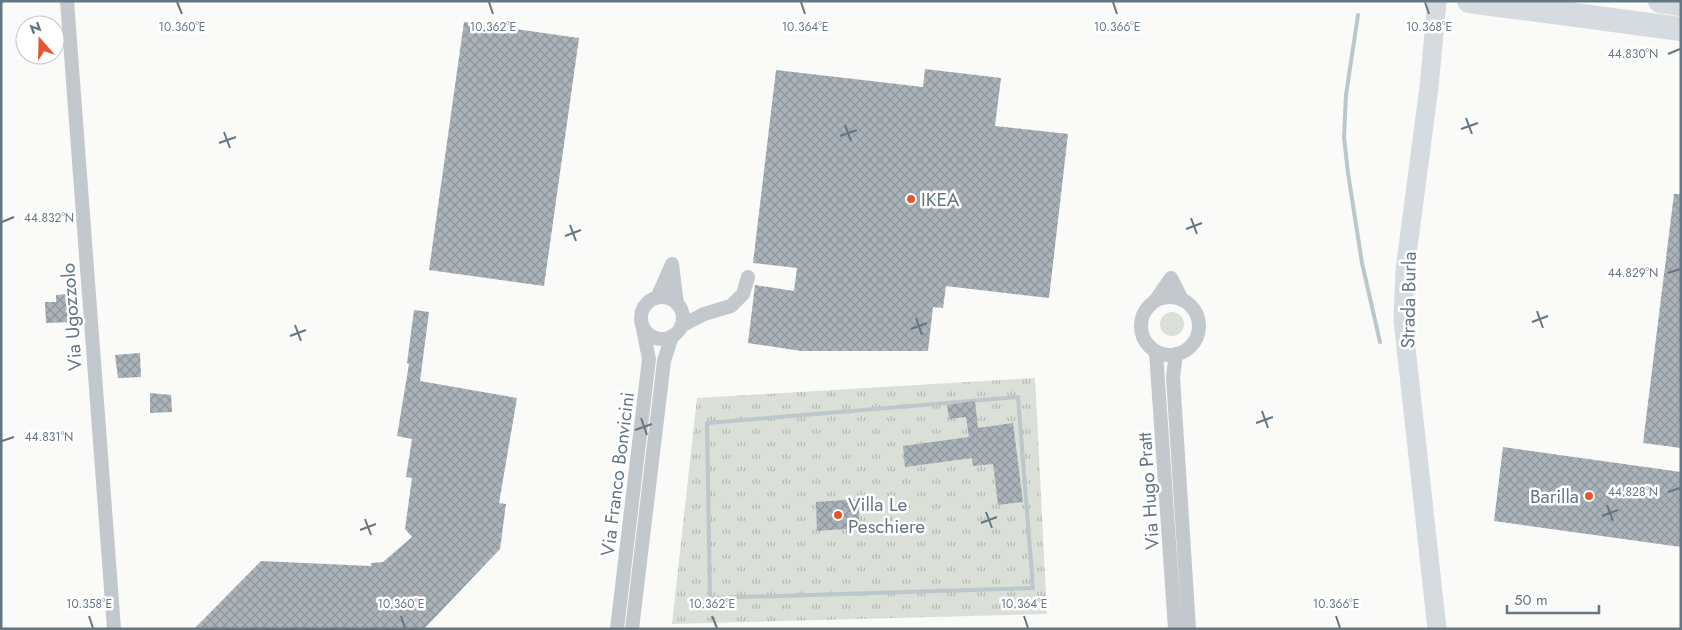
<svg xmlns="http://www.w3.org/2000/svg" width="1682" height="630" viewBox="0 0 1682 630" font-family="Jost,sans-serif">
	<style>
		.grass { fill: #dadfd7 }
		.park { fill: url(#park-tufts) }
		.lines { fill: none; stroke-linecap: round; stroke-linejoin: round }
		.stream { stroke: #bbc7cb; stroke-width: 4 }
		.building { fill: url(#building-cross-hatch) }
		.minor { stroke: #c3c8cc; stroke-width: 14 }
		.secondary { stroke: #d6dbdf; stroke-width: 19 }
		.motorway { stroke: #d6dbdf; stroke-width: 24 }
		.ticks { fill: none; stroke: #657683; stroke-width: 2 }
		.poi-dot { fill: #e4572e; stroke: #fff; stroke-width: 2 }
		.labels { text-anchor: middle; stroke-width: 5; stroke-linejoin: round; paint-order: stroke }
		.poi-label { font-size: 19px; fill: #657683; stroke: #fff; text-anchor: start }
		.street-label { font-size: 19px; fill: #657683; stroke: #fff }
		.ticks-label { font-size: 12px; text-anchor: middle; fill: #657683; stroke: #fff; stroke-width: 5; stroke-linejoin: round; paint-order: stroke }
	</style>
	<defs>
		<pattern id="park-tufts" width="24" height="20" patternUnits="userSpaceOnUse" patternTransform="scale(1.25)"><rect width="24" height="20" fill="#dadfd7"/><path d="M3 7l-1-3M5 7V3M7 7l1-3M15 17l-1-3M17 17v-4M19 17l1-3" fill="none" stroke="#b4b9b4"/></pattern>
		<pattern id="building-cross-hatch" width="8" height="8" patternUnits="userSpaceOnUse" patternTransform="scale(1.25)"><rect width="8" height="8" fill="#aab3b9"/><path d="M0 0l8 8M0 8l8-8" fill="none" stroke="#8e969c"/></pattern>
	</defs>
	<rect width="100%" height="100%" fill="#fafaf8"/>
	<!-- grass -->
	<path class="grass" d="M1160 324a12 12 0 1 1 24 0a12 12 0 1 1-24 0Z"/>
	<!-- park -->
	<path class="park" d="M1035,378L1047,614L672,624L697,398Z"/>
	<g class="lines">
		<!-- stream -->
		<path class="stream" d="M1358,15L1346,95L1344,137L1348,173L1362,263L1380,342
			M1018,397L1033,588L710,598L707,423Z"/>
	</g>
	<!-- building -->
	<path class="building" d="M464,22L579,38L544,286L429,270Z
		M925,69L1001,78L995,126L1068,134L1049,298L946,286L943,308L933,307L928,351H801L748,343L755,285L794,291L797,268L753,263L776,70L923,87Z
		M1674,194H1681V448L1643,443Z
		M69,294L71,322L46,323L45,302H56V295Z
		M414,310L429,312L420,381L517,398L499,503L506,504L500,549L424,629H194L261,561L371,566V563L383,562L412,537L405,529L412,478L406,477L412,439L397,436L409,364L407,363Z
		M140,353L141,377L118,378L115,355Z
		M150,393L171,395L172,412L150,413Z
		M975,401L978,428L1013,423L1023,502L998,505L993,464L973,466L972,458L905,467L903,446L969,437L966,417L949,419L947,405Z
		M1503,447L1681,472V547L1494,521Z
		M858,499L860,528L817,531L816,502Z"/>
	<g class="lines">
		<!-- minor -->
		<path class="minor" d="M67,1L114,629
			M1141 326a29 29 0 1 1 58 0a29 29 0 1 1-58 0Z
			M641 318a21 21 0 1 1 42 0a21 21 0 1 1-42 0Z
			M657,298L672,264L677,304
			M1155,301L1171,278L1182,300
			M681,326L704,314L731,306L743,294L748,277
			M1156,352L1175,629
			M1176,354L1173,377L1189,629
			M617,629L649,359L642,324
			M632,629L664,361L672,336"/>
		<!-- secondary -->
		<path class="secondary" d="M1437,1L1429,87L1405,270L1403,320L1437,629"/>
		<!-- motorway -->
		<path class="motorway" d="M1469,1L1681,29
			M1660,1L1681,4"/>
	</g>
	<!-- ticks -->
	<path class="ticks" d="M177,2L182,14M489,2L493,14M801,2L805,14M1113,2L1117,14M1425,2L1429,14M1668,54L1680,49M1466,118L1472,134M845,125L851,141M1461,129L1478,123M224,132L230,148M840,136L857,130M219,143L236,137M1191,218L1197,234M2,222L14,217M570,225L576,241M1186,229L1202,223M565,236L581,230M1668,273L1680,269M1537,311L1543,328M916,318L922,335M1532,322L1548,316M295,325L301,341M911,329L927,323M290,336L306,330M1262,411L1268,428M641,418L647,435M1256,423L1273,417M635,430L652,424M2,441L14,437M1668,492L1680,488M1607,505L1613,521M986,512L992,528M1602,516L1618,510M365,519L371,535M981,523L997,517M360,530L376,524M89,616L93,628M401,616L405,628M712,616L717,628M1024,616L1028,628M1336,616L1340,628"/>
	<!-- markers -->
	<g class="poi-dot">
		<circle cx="911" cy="199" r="5"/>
		<circle cx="1589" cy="496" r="5"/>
		<circle cx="838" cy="515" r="5"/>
	</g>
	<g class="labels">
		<!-- poi labels -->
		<g class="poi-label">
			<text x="921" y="206">IKEA</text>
			<text x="1579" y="503" text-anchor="end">Barilla</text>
			<text x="848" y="511">Villa Le<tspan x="848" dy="22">Peschiere</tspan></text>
		</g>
		<!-- street labels -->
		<g class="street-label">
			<text transform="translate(1408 300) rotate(-89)" y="7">Strada Burla</text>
			<text transform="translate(71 317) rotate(-94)" y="7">Via Ugozzolo</text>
			<text transform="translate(617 474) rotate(-83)" y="7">Via Franco Bonvicini</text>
			<text transform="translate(1148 491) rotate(-94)" y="7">Via Hugo Pratt</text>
		</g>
	</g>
	<g class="ticks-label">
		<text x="182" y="31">10.360°E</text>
		<text x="493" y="31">10.362°E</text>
		<text x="805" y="31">10.364°E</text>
		<text x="1117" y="31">10.366°E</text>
		<text x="1429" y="31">10.368°E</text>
		<text x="1633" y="58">44.830°N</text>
		<text x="49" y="222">44.832°N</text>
		<text x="1633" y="277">44.829°N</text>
		<text x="49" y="441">44.831°N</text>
		<text x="1633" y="496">44.828°N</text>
		<text x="89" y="608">10.358°E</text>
		<text x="401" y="608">10.360°E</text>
		<text x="712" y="608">10.362°E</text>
		<text x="1024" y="608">10.364°E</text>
		<text x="1336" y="608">10.366°E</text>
	</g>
	<!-- border -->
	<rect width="1682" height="630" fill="none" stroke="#657683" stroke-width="5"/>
	<!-- north arrow -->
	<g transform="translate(40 40) rotate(340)"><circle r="24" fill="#ffffff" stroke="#c1c8cd"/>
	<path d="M0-4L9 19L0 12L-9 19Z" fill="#e4572e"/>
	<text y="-8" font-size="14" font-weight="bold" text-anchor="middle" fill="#657683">N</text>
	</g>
	<!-- scale -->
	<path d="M1507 605v8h92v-8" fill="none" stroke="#657683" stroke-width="2.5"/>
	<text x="1514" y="605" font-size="15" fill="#657683" stroke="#ffffff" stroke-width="4" paint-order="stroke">50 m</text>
</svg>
